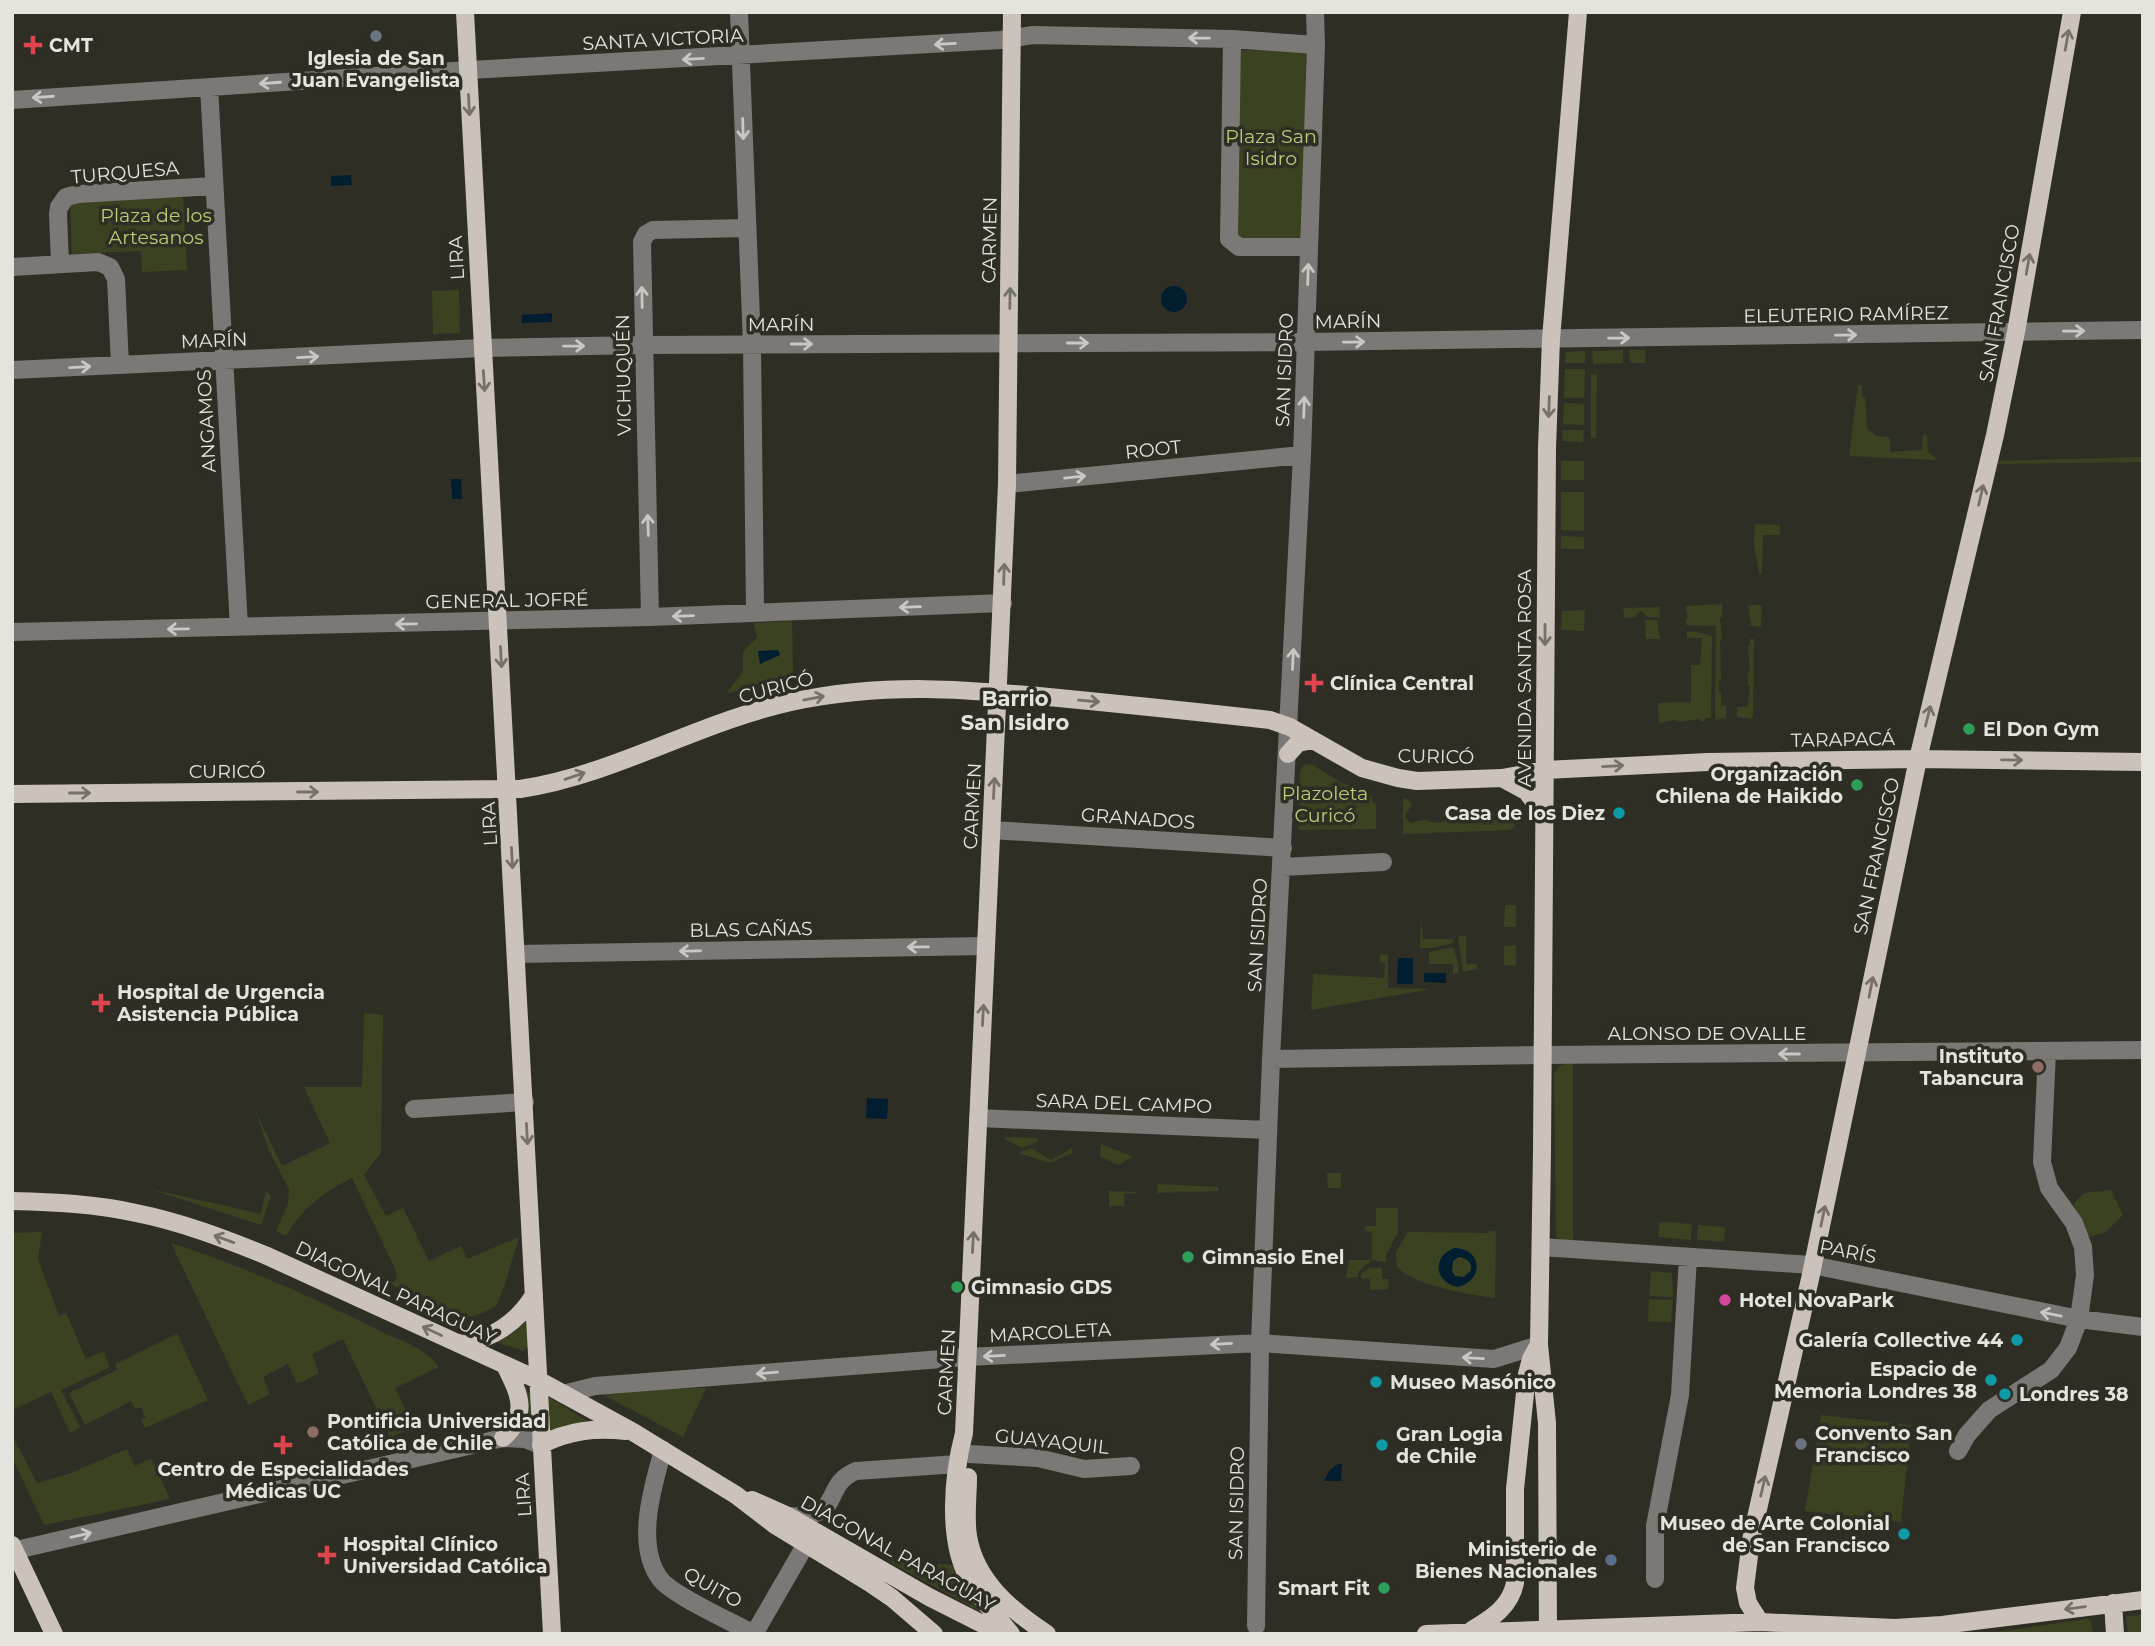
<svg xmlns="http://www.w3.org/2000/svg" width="2155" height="1646" viewBox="0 0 2155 1646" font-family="Montserrat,sans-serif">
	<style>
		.green { fill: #3b4222 }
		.water { fill: #001e2f; fill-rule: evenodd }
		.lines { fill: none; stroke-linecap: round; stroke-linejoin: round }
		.minor { stroke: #7c7875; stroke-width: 18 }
		.major { stroke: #cbc2bc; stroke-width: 18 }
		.oneway { stroke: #cac8c3 }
		.oneway2 { stroke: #757169 }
		.worship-dot { fill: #6b7280; stroke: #2f2e25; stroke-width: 2.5 }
		.health-dot { fill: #e0444e; stroke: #2f2e25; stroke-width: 2.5 }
		.leisure-dot { fill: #2e9e5b; stroke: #2f2e25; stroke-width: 2.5 }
		.culture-dot { fill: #0f9aa8; stroke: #2f2e25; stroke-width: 2.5 }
		.education-dot { fill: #8d6e63; stroke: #2f2e25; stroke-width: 2.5 }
		.hotel-dot { fill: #d1479c; stroke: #2f2e25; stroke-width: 2.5 }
		.service-dot { fill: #5c6f8a; stroke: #2f2e25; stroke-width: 2.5 }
		.labels { text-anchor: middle; stroke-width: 7; stroke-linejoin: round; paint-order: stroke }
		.street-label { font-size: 19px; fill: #e4e3dd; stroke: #2f2e25 }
		.poi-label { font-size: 19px; font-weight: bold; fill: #e4e3dd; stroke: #2f2e25; text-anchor: start }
		.park-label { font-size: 19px; fill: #bacc76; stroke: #2f2e25 }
		.neighbourhood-label { font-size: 21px; font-weight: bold; fill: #e4e3dd; stroke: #2f2e25 }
	</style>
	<rect width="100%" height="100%" fill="#2f2e25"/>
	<!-- green -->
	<path class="green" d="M1238,50L1306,51L1303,243L1238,242Z
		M183,197L187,270L142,272L141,251L72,254L70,202Z
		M459,290L460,333L433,334L432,291Z
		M1623,350V363L1593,364L1592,351Z
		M1629,350H1645L1646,363H1630Z
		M1585,351V363H1565L1566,352Z
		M1565,369H1585L1584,398H1564Z
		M1591,374H1597L1596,438H1591Z
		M1858,385H1862V397H1865L1867,428L1876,436L1890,437V452L1922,450L1923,435H1927L1928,452L1938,460L1849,456Z
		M1564,403L1584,404V425L1563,424Z
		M1563,430H1584L1583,442L1562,441Z
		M2143,457V462L1998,464L1999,461Z
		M1561,461H1584V480H1561Z
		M1561,492H1584V531L1561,530Z
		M1755,524L1780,525V535H1763L1762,573H1759L1754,545Z
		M1561,536L1584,537V549H1561Z
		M1722,604V617L1720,618L1722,639L1720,640L1721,680L1719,681V692L1721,693V706H1726V718L1715,720L1716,626L1686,625V619L1688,618L1686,606Z
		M1748,605H1762L1761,627L1748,625L1751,624Z
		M1659,607L1660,617H1648L1642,611L1637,613L1635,617L1625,618L1623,608Z
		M1585,610L1584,631L1561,630L1562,611Z
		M1645,620H1657L1660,639H1646Z
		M792,621L793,673L726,694L743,671V651L757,638L754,623Z
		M1687,632H1697L1712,636L1711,718H1705V721H1700L1699,719L1677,722L1676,720L1659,723L1658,703L1691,702V665H1700L1702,638H1687Z
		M1750,639H1754L1753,716L1752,719L1737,717V707L1748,706L1750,686H1748V671H1750L1748,646H1750Z
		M1311,764L1342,783L1372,795L1373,803H1376V829L1299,830L1300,771L1304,765Z
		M1406,798L1412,804L1405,816L1410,823L1424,820L1436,823L1450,820L1463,823L1477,819L1489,822L1503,819L1512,821L1515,826L1510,830L1403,834V799Z
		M1505,905H1516V927H1504Z
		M1421,918L1423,939H1453V943L1432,948H1420Z
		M1458,936H1466V964H1477V969L1463,972Z
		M1516,945V966L1504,965V946Z
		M1453,947L1459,965L1458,973L1453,974V964H1429V952Z
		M1380,954L1388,955V988L1431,989L1311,1010L1313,974L1384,978L1385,963L1380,962Z
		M364,1013L383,1015L381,1153L364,1175L386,1216L403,1208L429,1261L461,1246L467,1259L519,1237L504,1287L496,1306L480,1314L465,1318L452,1315L383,1280L393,1282L396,1280L397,1273L352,1178C324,1192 302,1208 286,1236L276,1231L288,1204L289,1189L269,1151L255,1110L282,1166L330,1143L304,1087H362Z
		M1568,1063H1573V1241L1558,1239L1556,1236L1554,1074L1560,1066Z
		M1005,1137L1037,1138V1142L1022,1148L1005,1139Z
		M1101,1144L1133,1157L1118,1165L1100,1156Z
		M1031,1148L1051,1160L1072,1148V1153L1050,1163L1018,1153Z
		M1327,1173H1341V1188H1328Z
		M1158,1184L1218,1187V1191L1157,1193Z
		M150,1189L261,1214L266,1191L271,1196L261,1225Z
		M2111,1190L2123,1215L2106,1232L2089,1237L2073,1204L2084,1193Z
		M1109,1191L1141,1192L1124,1194L1125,1206H1109Z
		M1376,1208H1398V1232L1386,1255V1262L1372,1260L1358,1272V1277L1346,1278L1349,1260H1372V1232L1365,1231V1226H1376Z
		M1660,1222L1692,1224L1691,1240L1658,1237Z
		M1698,1225L1725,1227L1724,1242L1697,1240Z
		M1489,1231H1496L1495,1298C1472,1295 1411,1285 1397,1267L1396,1252L1408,1232L1489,1233Z
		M42,1232L38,1259L59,1316L66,1313L86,1359L104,1351L110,1367L61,1390L80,1427L70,1433L51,1392L12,1410V1233Z
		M171,1243C245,1267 310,1296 380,1331C399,1340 428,1349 439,1367L395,1388L414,1428L390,1437L343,1339L312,1354L319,1373L297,1384L288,1364L263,1377L270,1394L248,1405Z
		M1370,1268H1382V1279H1389L1388,1289L1370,1290V1279L1361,1278V1274Z
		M1651,1271L1672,1273L1673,1297L1649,1296Z
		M1649,1299L1673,1300L1671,1322L1648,1321Z
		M527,1312L528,1347L523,1351L488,1339Z
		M177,1334L208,1400L145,1428L141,1420L146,1418L141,1407L135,1409L131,1401L85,1425L69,1393L117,1370L115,1364Z
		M522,1383C539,1403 538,1411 532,1436L516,1433Z
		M706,1388L683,1437L596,1391Z
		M544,1397H549L594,1425L548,1435Z
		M1821,1415L1911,1425L1901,1522L1805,1511Z
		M12,1435L37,1483L68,1474L127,1449L135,1466L151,1458L170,1499L44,1525L12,1457Z
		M888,1561L954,1565L986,1615Z
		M2143,1614V1634H2128L2126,1617Z
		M2087,1619L2091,1621L2093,1634H1981Z"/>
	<!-- water -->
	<path class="water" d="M351,175L352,185L331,186V176Z
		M1161 299a13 13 0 1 1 26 0a13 13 0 1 1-26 0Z
		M552,313V322L522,323V315Z
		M451,479H461L462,499H452Z
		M778,650L780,655L760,664L758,651Z
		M1398,958H1413V984H1397Z
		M1424,973H1446V983L1424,982Z
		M867,1098L888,1099L887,1119L866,1118Z
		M1454,1248C1482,1248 1485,1280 1458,1287C1435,1283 1431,1257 1454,1248ZM1459,1257C1467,1258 1472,1262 1471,1270L1464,1277L1455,1276L1452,1271L1453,1261Z
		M1338,1464H1342L1341,1481H1324L1330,1470Z"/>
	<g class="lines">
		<!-- minor -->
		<path class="minor" d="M739,12L752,345L755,613
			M1232,39L1229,239L1239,247H1309
			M209,87L239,627
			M12,100L453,71L1001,40L1033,35L1232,39L1316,45
			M60,264L58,214L59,207L66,197L78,194L214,186
			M12,267L98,262L110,267L116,279L120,365
			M12,370L482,348L643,345L1306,342L2143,330
			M1007,484L1302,455
			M650,617L642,242L646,234L653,230L747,228
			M12,632L650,617L1003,603
			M992,830L1283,848
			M1282,867L1383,862
			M517,954L986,946
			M1271,1059L1543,1055L2143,1050
			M414,1109L525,1102
			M978,1118L1268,1130
			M1541,1247L1812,1265L2079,1319L2143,1327
			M563,1394L595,1386L968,1357L1260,1343L1494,1359L1539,1345
			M663,1450C653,1486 634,1546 661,1580C674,1596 732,1622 754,1634
			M1958,1451L1967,1435L1989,1410L2051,1370L2068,1348L2079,1319L2085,1275L2083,1247L2074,1223L2049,1188L2042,1162L2047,1051
			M969,1454L1038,1458L1084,1469L1131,1466
			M788,1516C846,1519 820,1486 856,1471L958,1464
			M12,1551L503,1438L525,1439L541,1445
			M1655,1579V1526L1680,1395L1688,1257
			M1256,1626L1260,1343L1271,1059L1302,455L1316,45L1315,12
			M754,1634L806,1544"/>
		<!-- major -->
		<path class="major" d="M465,12L552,1634
			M1288,754L1298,743L1313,740
			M1502,778L1526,791L1544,814
			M12,794L520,789C614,775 699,722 791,702C885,682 965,689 1059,698C1130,705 1200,712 1270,720L1290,727L1362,768L1398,778L1417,781L1502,778L1545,770L1708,762L1918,759L2143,762
			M12,1201C54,1202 96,1204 136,1213C181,1222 223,1238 265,1255L538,1380L633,1432L736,1495L775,1525L870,1583L892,1598L934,1634
			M460,1344C493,1339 517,1323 534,1295
			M503,1438C530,1413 519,1394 505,1365
			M541,1445C569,1430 595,1428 626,1431
			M968,1477C968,1496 965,1517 968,1536C975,1581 1012,1611 1047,1634
			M752,1500L788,1516L929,1597L1002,1634
			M12,1545L54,1634
			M2113,1603L2115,1634
			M1760,1622L1748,1603L1745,1588L1751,1540L1810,1279L1918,759L1995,435L2016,332L2072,12
			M1472,1630C1492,1618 1510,1607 1515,1583V1489L1527,1374L1531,1359L1537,1348
			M1011,1634C997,1616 979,1598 968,1577C947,1538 953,1475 964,1433L1007,484L1012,12
			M1426,1634L1760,1622L1895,1628L1942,1625L2143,1600
			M1548,1634L1547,1423L1539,1345L1542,1151L1547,448L1551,339L1578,12"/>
	</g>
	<!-- one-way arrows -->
	<defs><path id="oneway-shaft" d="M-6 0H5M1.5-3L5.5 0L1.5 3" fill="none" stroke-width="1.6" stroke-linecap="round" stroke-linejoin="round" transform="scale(1.75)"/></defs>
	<g class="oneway">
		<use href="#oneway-shaft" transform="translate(1199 38) rotate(-179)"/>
		<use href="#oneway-shaft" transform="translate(945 44) rotate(177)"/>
		<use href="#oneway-shaft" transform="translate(693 59) rotate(177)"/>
		<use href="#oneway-shaft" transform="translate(270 83) rotate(176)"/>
		<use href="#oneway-shaft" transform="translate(43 97) rotate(176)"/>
		<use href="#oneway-shaft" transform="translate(743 129) rotate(88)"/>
		<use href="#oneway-shaft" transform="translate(1308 274) rotate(-88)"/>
		<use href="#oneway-shaft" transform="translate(642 297) rotate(-91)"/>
		<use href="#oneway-shaft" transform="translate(2074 331) rotate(-1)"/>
		<use href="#oneway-shaft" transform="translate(1846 335) rotate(-1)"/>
		<use href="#oneway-shaft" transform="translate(1619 338) rotate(-1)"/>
		<use href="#oneway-shaft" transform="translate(1354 342) rotate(-1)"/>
		<use href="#oneway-shaft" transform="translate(1078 343)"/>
		<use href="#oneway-shaft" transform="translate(802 344)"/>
		<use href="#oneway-shaft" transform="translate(574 346) rotate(-1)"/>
		<use href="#oneway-shaft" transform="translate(308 357) rotate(-3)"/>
		<use href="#oneway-shaft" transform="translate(80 367) rotate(-3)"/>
		<use href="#oneway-shaft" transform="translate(1304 407) rotate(-88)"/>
		<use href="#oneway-shaft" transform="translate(1075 477) rotate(-6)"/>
		<use href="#oneway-shaft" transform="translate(648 525) rotate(-92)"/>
		<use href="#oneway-shaft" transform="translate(910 607) rotate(178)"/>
		<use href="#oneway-shaft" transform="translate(683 616) rotate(178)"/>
		<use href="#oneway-shaft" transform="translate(406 624) rotate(179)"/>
		<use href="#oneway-shaft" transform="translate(178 629) rotate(179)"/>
		<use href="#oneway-shaft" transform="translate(1293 659) rotate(-87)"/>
		<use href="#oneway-shaft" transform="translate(918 947) rotate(179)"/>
		<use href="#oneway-shaft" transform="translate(690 951) rotate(179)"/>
		<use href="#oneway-shaft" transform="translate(1789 1054) rotate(180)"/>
		<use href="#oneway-shaft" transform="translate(2051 1314) rotate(-169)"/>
		<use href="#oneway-shaft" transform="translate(1221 1344) rotate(177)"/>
		<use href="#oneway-shaft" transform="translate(994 1356) rotate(177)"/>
		<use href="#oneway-shaft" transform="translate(1473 1358) rotate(-177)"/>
		<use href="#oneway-shaft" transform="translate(767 1373) rotate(175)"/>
		<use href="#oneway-shaft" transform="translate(81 1535) rotate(-13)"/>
	</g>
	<g class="oneway2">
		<use href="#oneway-shaft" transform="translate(2067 40) rotate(-80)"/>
		<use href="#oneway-shaft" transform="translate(469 105) rotate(87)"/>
		<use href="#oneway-shaft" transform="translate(2028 264) rotate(-80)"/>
		<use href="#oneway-shaft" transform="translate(1010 298) rotate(-89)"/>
		<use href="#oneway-shaft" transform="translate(484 381) rotate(86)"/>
		<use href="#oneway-shaft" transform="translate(1549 407) rotate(92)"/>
		<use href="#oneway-shaft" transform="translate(1981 495) rotate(-77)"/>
		<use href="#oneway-shaft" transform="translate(1004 574) rotate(-88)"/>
		<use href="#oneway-shaft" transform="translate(1545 635) rotate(90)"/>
		<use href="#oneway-shaft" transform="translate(501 657) rotate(87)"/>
		<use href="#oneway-shaft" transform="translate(814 698) rotate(-11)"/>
		<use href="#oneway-shaft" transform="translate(1089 701) rotate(5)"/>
		<use href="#oneway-shaft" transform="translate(1928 716) rotate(-76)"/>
		<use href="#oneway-shaft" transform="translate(2012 760) rotate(1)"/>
		<use href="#oneway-shaft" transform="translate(1613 766) rotate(-3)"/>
		<use href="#oneway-shaft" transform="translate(575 776) rotate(-19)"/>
		<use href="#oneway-shaft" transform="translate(994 788) rotate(-87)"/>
		<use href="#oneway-shaft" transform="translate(308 792)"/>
		<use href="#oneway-shaft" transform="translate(80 793)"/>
		<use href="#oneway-shaft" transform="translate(512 858) rotate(87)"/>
		<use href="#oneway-shaft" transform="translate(1871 987) rotate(-79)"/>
		<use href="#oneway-shaft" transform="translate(983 1015) rotate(-87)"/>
		<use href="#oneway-shaft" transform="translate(527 1134) rotate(87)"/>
		<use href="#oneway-shaft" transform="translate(1823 1216) rotate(-78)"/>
		<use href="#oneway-shaft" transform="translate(224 1239) rotate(-160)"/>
		<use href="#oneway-shaft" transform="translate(973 1242) rotate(-87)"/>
		<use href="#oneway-shaft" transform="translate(432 1331) rotate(-155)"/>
		<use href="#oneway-shaft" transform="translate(1763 1486) rotate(-77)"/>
		<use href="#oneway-shaft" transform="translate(2075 1608) rotate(173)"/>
	</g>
	<!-- markers -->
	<g class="worship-dot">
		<circle cx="376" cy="36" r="7"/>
		<circle cx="1801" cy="1444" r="7"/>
	</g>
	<g class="health-dot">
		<path d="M29.5 34.5h7v7h7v7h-7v7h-7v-7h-7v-7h7z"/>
		<path d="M1310.5 672.5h7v7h7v7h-7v7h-7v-7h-7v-7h7z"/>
		<path d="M97.5 992.5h7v7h7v7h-7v7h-7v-7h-7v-7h7z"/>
		<path d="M279.5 1434.5h7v7h7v7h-7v7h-7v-7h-7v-7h7z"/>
		<path d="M323.5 1544.5h7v7h7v7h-7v7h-7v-7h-7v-7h7z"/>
	</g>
	<g class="leisure-dot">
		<circle cx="1969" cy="729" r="7"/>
		<circle cx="1857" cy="785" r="7"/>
		<circle cx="1188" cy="1257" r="7"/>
		<circle cx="957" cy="1287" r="7"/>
		<circle cx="1384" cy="1588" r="7"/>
	</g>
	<g class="culture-dot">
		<circle cx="1619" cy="813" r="7"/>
		<circle cx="2017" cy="1340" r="7"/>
		<circle cx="1991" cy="1380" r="7"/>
		<circle cx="1376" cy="1382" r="7"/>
		<circle cx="2005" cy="1394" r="7"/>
		<circle cx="1382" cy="1445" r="7"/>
		<circle cx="1904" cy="1534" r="7"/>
	</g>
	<g class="education-dot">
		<circle cx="2038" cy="1067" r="7"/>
		<circle cx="313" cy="1432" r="7"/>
	</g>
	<circle class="hotel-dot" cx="1725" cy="1300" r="7"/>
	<circle class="service-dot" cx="1611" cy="1560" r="7"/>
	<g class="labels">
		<!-- street labels -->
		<g class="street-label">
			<text transform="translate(663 39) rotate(-3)" y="7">SANTA VICTORIA</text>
			<text transform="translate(125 172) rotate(-5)" y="7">TURQUESA</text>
			<text transform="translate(989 240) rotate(-89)" y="7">CARMEN</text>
			<text transform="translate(456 258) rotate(-93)" y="7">LIRA</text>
			<text transform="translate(1999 303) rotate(-80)" y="7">SAN FRANCISCO</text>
			<text transform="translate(1846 314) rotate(-1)" y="7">ELEUTERIO RAMÍREZ</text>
			<text transform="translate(1348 321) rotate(-1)" y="7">MARÍN</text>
			<text x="781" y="331">MARÍN</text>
			<text transform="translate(214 340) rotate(-2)" y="7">MARÍN</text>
			<text transform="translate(1284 370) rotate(-88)" y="7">SAN ISIDRO</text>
			<text transform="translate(623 375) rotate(-91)" y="7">VICHUQUÉN</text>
			<text transform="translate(206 421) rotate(-93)" y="7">ANGAMOS</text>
			<text transform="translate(1153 449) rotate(-6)" y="7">ROOT</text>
			<text transform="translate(507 600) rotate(-1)" y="7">GENERAL JOFRÉ</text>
			<text transform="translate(1524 678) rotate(-90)" y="7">AVENIDA SANTA ROSA</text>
			<text transform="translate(776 687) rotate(-15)" y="7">CURICÓ</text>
			<text transform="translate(1843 739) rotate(-1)" y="7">TARAPACÁ</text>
			<text transform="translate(1436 756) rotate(1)" y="7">CURICÓ</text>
			<text x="227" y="778">CURICÓ</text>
			<text transform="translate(972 806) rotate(-87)" y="7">CARMEN</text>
			<text transform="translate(1138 818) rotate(4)" y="7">GRANADOS</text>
			<text transform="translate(489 824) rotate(-93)" y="7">LIRA</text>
			<text transform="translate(1876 856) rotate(-78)" y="7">SAN FRANCISCO</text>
			<text transform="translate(751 929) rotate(-1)" y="7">BLAS CAÑAS</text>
			<text transform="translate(1257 935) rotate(-87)" y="7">SAN ISIDRO</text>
			<text x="1707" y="1040">ALONSO DE OVALLE</text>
			<text transform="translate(1124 1103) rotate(2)" y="7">SARA DEL CAMPO</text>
			<text transform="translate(1848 1251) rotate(11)" y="7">PARÍS</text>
			<text transform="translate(396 1292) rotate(25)" y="7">DIAGONAL PARAGUAY</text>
			<text transform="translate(1050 1332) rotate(-3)" y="7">MARCOLETA</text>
			<text transform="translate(946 1372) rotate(-87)" y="7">CARMEN</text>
			<text transform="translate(1052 1441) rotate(6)" y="7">GUAYAQUIL</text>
			<text transform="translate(523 1495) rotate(-94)" y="7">LIRA</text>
			<text transform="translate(1236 1503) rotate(-89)" y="7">SAN ISIDRO</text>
			<text transform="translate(898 1553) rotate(29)" y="7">DIAGONAL PARAGUAY</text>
			<text transform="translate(713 1587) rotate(29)" y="7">QUITO</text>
		</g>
		<!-- poi labels -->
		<g class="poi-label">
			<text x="49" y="52">CMT</text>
			<text x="376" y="65" text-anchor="middle">Iglesia de San<tspan x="376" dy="22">Juan Evangelista</tspan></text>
			<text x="1330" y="690">Clínica Central</text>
			<text x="1983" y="736">El Don Gym</text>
			<text x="1843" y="781" text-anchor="end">Organización<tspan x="1843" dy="22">Chilena de Haikido</tspan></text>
			<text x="1605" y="820" text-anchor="end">Casa de los Diez</text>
			<text x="117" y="999">Hospital de Urgencia<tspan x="117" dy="22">Asistencia Pública</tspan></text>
			<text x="2024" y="1063" text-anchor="end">Instituto<tspan x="2024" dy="22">Tabancura</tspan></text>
			<text x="1202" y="1264">Gimnasio Enel</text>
			<text x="971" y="1294">Gimnasio GDS</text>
			<text x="1739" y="1307">Hotel NovaPark</text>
			<text x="2003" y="1347" text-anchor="end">Galería Collective 44</text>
			<text x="1977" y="1376" text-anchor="end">Espacio de<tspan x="1977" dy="22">Memoria Londres 38</tspan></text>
			<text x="1390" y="1389">Museo Masónico</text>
			<text x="2019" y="1401">Londres 38</text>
			<text x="327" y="1428">Pontificia Universidad<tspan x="327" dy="22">Católica de Chile</tspan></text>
			<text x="1815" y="1440">Convento San<tspan x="1815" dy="22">Francisco</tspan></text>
			<text x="1396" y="1441">Gran Logia<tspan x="1396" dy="22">de Chile</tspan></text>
			<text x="283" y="1476" text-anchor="middle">Centro de Especialidades<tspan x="283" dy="22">Médicas UC</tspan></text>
			<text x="1890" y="1530" text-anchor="end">Museo de Arte Colonial<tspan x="1890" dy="22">de San Francisco</tspan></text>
			<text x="343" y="1551">Hospital Clínico<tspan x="343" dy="22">Universidad Católica</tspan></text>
			<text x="1597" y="1556" text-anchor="end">Ministerio de<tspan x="1597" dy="22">Bienes Nacionales</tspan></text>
			<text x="1370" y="1595" text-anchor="end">Smart Fit</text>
		</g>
		<!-- park labels -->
		<g class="park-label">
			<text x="1271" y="143">Plaza San<tspan x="1271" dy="22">Isidro</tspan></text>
			<text x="156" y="222">Plaza de los<tspan x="156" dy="22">Artesanos</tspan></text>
			<text x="1325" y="800">Plazoleta<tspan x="1325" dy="22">Curicó</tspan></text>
		</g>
		<!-- neighbourhood labels -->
		<g class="neighbourhood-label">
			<text x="1015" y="706">Barrio<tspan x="1015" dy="24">San Isidro</tspan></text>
		</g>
	</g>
	<!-- border -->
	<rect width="2155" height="1646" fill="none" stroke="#e4e3dd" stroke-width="28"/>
</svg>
